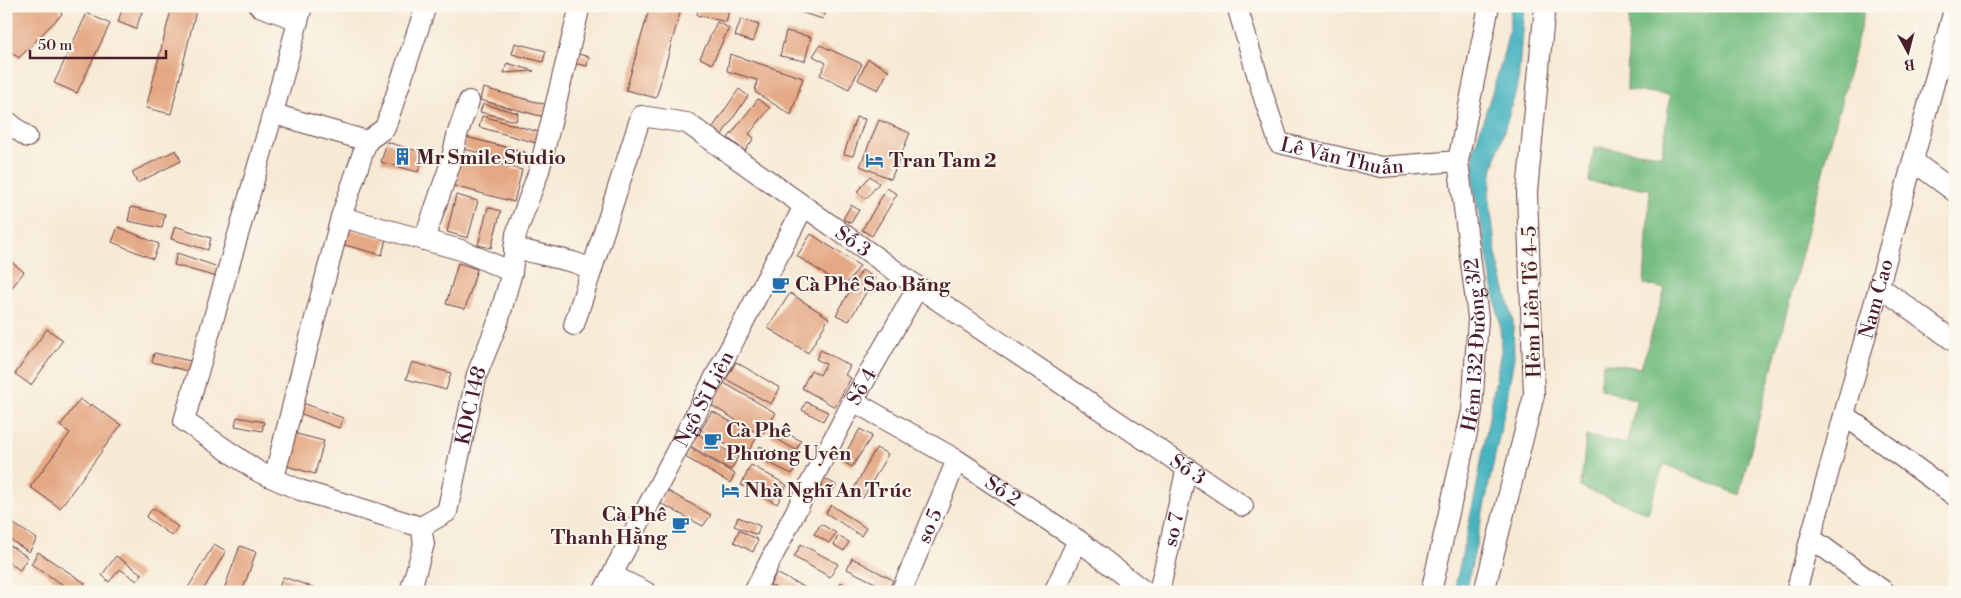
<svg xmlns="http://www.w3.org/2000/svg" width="1961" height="598" viewBox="0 0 1961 598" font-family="'Libre Bodoni',serif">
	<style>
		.forest { fill: #76bd81; stroke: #606e56 }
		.water { fill: #46b4c1; stroke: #486a76 }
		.building { fill: #e4a884 }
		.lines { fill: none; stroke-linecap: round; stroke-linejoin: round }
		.minor-casing { stroke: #643d44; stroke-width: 22 }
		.minor { stroke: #fff; stroke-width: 20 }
		.labels { text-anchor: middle; stroke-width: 4; stroke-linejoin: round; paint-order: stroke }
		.street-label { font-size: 20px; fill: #4a1f2b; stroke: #fbf7ec }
		.poi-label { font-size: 20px; font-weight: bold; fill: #4a1f2b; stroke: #fbf7ec; text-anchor: start }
	</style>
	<rect width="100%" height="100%" fill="#fbf7ec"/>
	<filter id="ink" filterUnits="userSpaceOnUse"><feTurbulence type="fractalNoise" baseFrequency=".02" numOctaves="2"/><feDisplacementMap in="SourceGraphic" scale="10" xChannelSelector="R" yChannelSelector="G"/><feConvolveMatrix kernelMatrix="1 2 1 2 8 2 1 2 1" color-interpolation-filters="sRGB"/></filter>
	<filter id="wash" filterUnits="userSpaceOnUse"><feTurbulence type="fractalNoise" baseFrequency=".0096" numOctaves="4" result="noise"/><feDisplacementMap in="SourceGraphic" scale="20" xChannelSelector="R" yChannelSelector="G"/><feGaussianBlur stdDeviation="1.12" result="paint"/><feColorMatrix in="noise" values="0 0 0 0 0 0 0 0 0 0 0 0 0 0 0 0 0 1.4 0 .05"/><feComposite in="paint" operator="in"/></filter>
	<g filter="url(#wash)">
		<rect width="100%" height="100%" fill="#f7ead5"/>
		<!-- forest -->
		<path class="forest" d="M1629,6H1866L1739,495L1664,464L1648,513L1581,487L1586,436L1626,444L1637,400L1600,389L1603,363L1641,368L1665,289L1644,284L1650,189L1589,182L1594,147L1662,155L1670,95L1627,90Z"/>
		<!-- water -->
		<path class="water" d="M1511,6H1524L1518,84L1493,168L1489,194L1496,254L1513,321L1514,357L1506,404L1466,592H1454L1476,490L1501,350L1500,324L1474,189L1473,152L1502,61L1509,30Z"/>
		<g id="blocks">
			<!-- building -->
			<path class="building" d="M12,6H57L62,14L19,58L6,49V11Z
				M123,6H144L136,29L118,22Z
				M172,6H197L171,114L146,108Z
				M650,6H682L656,98L626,90Z
				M699,6L730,7L726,22L697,15Z
				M780,6H827L823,19Z
				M87,13L110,24L77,93L54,83Z
				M741,19L759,25L753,42L735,36Z
				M717,22L729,28L712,64L700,58Z
				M786,31L811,37L805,61L780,56Z
				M515,43L546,51L543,62L512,54Z
				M820,45L862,64L849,89L820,75L826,63L813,56Z
				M575,53L589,57L587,66L573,63Z
				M730,54L803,78L791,115L755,92L757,80L727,71Z
				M868,59L889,70L878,90L858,80Z
				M507,63L534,71L504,73Z
				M483,88L548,105L544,117L480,100Z
				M739,89L748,96L721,136L711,130Z
				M758,99L770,108L749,134L754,138L745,151L728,138Z
				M483,104L518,113L516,121L480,112Z
				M482,116L539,132L536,143L479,127Z
				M856,117L865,119L853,156L844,154Z
				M879,120L910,133L891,179L860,166Z
				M466,137L525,152L522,163L464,149Z
				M387,142L424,153L418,172L381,162Z
				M176,150L181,161L137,183L132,172Z
				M459,153L522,170L514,202L450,185Z
				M870,176L879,183L866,199L857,192Z
				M887,188L897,194L872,236L862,230Z
				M456,195L478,201L468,238L447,232Z
				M851,205L859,210L851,223L843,219Z
				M131,207L165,214L162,228L128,221Z
				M488,207L501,211L491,248L478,245Z
				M175,226L211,238L208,250L171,239Z
				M118,227L159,244L153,259L112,242Z
				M345,228L386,239L382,255L341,244Z
				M811,234L860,266L844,287L797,256Z
				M177,253L221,268L217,277L174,265Z
				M9,260L24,272L6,295V263Z
				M458,263L477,269L465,309L446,304Z
				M862,270L875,278L849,321L836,315Z
				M790,293L829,318L808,353L768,328Z
				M47,329L63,340L31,385L15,374Z
				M821,350L850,366L845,375L851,378L835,407L802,388L811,370L820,375L826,364L816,359Z
				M154,353L195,362L192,372L152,362Z
				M412,362L451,373L446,390L406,379Z
				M736,362L780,388L771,404L726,379Z
				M724,383L776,413L762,436L711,405Z
				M80,399L90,406L91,404L121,425L60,508L30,487L70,433L60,426Z
				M806,402L828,412L823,421L802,410Z
				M303,403L343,418L339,428L299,413Z
				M712,411L757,437L746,456L701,430Z
				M237,417L264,422L262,431L235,426Z
				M774,426L801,441L796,450L768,434Z
				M860,429L872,436L852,467L841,460Z
				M293,433L324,441L315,474L283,465Z
				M698,434L738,457L731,470L690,446Z
				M760,446L797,464L792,474L755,456Z
				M690,448L735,474L730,483L685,457Z
				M876,448L888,454L863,498L852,492Z
				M751,465L787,485L777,504L741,485Z
				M817,474L836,485L829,497L810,486Z
				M666,490L711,515L703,526L660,503Z
				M831,505L866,528L861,536L826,513Z
				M153,508L178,527L172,536L146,517Z
				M738,517L760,526L757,535L734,526Z
				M6,519L37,539L29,552L6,537Z
				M821,524L836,533L829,543L814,534Z
				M739,530L758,540L753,552L734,542Z
				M838,536L849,542L844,551L834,545Z
				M6,543L28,557L20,570L6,561Z
				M214,544L226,551L202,592H194L188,588Z
				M801,544L838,564L830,577L794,557Z
				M240,546L256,552L242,592H223Z
				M38,552L85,583L80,592H74L31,564Z
				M116,556L142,574L137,581L120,569L109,582L102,575Z
				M852,558L893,580L887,592H871L875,583L847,569Z
				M776,573L814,592H785L770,585Z
				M283,577L324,591V592H291L279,587Z
				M841,582L856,592H835Z"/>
		</g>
	</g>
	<g filter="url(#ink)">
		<use href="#blocks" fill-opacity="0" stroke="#643d44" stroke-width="1"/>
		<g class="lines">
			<defs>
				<g id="minor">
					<path d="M259,6L298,20"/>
					<path d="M302,6C266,145 223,283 184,421L259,472L300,490L421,527L424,544L410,592"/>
					<path id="s1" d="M1237,6L1264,98L1279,143L1381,167L1458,161"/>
					<path d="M274,114L367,141L341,217L274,478"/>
					<path d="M6,120L27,137"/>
					<path d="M367,141L385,128L426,6"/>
					<path d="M1913,161L1955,192"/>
					<path d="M341,217L461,250L512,272"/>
					<path d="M424,240L450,165L458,132L469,101"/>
					<path d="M514,248L573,262L592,269"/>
					<path d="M1879,286L1955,342"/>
					<path id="s2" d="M574,325L641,116L687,123L918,287L1243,506"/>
					<path id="s3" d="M853,401L957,460L1078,540L1145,592"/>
					<path d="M1844,415L1955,496"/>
					<path id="s4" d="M421,527L447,512L477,374L498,322L512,272L516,234L539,171L580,6"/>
					<path d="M1811,538L1885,592"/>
					<path d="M612,575L646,592"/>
					<path id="s5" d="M603,592L804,206"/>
					<path id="s6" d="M754,592L853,401L918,287"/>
					<path id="s7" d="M901,592L957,460"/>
					<path d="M1054,592L1078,540"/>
					<path id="s8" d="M1159,592L1187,467"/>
					<path id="s9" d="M1431,592L1472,411L1478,318L1458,161L1489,6"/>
					<path d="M1484,592L1534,395L1527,192L1545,6"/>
					<path id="s10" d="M1796,592L1955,6"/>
				</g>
			</defs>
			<!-- minor casing -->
			<use href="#minor" class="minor-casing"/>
			<!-- minor -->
			<use href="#minor" class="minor"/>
		</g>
	</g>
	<!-- icons -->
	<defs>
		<symbol id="building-bare" viewBox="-9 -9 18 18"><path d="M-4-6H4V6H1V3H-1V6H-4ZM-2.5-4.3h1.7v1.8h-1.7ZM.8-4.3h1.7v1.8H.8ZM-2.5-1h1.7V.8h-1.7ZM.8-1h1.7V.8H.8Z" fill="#1f6fb2" stroke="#fbf7ec" stroke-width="2.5" paint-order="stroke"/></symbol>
		<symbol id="hotel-bare" viewBox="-9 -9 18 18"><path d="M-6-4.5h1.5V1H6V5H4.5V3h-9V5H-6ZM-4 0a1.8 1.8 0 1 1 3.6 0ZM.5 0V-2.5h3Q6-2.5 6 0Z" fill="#1f6fb2" stroke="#fbf7ec" stroke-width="2.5" paint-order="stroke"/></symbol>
		<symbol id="cafe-bare" viewBox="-9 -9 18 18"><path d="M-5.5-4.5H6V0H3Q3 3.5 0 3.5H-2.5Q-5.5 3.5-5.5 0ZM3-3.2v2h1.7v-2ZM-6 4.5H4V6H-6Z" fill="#1f6fb2" stroke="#fbf7ec" stroke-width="2.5" paint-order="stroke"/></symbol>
	</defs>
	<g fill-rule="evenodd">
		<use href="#building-bare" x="390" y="144" width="25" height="25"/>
		<use href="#hotel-bare" x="862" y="148" width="25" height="25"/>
		<use href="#cafe-bare" x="768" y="272" width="25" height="25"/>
		<use href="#cafe-bare" x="700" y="428" width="25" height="25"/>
		<use href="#hotel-bare" x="718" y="478" width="25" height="25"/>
		<use href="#cafe-bare" x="668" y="512" width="25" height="25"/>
	</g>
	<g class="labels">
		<!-- street labels -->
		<g class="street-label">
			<text dy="7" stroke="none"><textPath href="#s1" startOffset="208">Lê Văn Thuấn</textPath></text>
			<text dy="7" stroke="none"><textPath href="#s2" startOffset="470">Số 3</textPath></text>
			<text dy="7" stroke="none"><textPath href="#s10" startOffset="304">Nam Cao</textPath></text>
			<text transform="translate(1531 302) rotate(-92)" y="7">Hẻm Liên Tổ 4-5</text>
			<text dy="7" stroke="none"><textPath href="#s9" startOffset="252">Hẻm 132 Đường 3/2</textPath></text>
			<text dy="7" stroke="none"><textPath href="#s6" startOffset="232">Số 4</textPath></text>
			<text dy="7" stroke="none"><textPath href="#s5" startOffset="218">Ngô Sĩ Liên</textPath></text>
			<text dy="7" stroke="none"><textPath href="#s4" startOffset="139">KDC 148</textPath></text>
			<text dy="7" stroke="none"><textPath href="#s2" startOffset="875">Số 3</textPath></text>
			<text dy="7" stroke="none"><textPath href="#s3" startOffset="175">Số 2</textPath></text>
			<text dy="7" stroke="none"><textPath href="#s7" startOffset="72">so 5</textPath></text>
			<text dy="7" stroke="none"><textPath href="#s8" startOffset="64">so 7</textPath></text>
		</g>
		<!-- poi labels -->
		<g class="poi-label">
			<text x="416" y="164">Mr Smile Studio</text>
			<text x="889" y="167">Tran Tam 2</text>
			<text x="795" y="291">Cà Phê Sao Băng</text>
			<text x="726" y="437">Cà Phê<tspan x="726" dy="23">Phương Uyên</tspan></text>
			<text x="744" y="497">Nhà Nghĩ An Trúc</text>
			<text x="667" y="521" text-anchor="end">Cà Phê<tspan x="667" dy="23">Thanh Hằng</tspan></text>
		</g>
	</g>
	<!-- margin -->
	<rect width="1961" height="598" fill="none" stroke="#fbf7ec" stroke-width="25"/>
	<!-- north arrow -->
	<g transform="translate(1908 52) rotate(173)" stroke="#fbf7ec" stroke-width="4" paint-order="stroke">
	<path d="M0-4L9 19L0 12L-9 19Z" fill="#4a1f2b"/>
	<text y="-8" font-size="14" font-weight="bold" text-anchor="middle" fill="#4a1f2b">B</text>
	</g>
	<!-- scale -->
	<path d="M30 50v8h136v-8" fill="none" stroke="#4a1f2b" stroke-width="2.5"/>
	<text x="38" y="50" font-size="15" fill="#4a1f2b" stroke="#fbf7ec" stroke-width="4" paint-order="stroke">50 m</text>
</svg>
